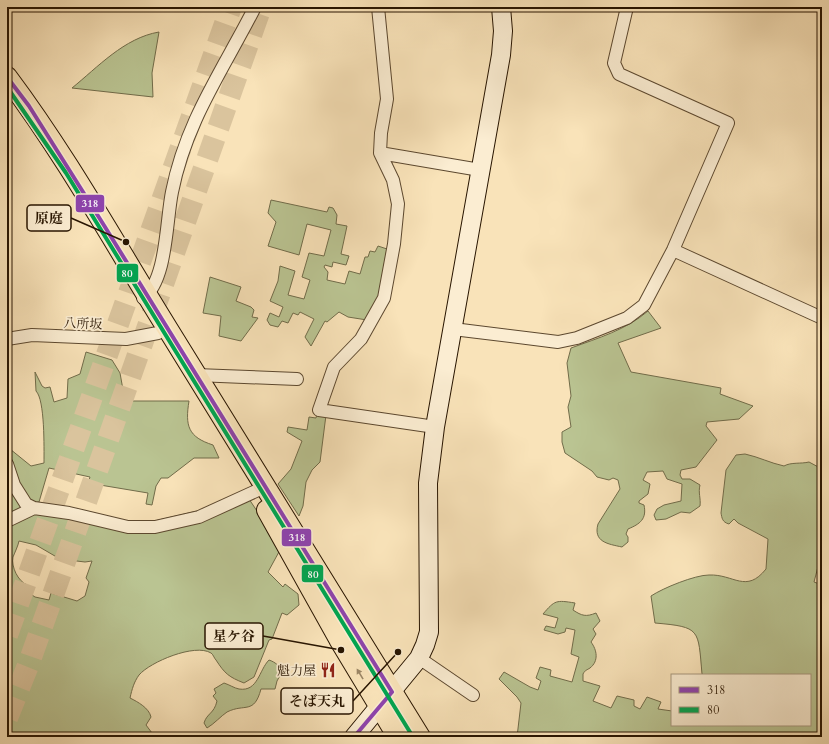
<svg xmlns="http://www.w3.org/2000/svg" width="829" height="744" viewBox="0 0 829 744" font-family="Cardo,'Noto Serif JP',serif">
	<style>
		.green { fill: #bac492; stroke: #716c4a; fill-rule: evenodd }
		.lines { fill: none; stroke-linecap: round; stroke-linejoin: round }
		.highway-tunnel { stroke: #dac49d; stroke-width: 22; stroke-dasharray: 22 11; stroke-linecap: butt }
		.street-casing { stroke: #5c482f; stroke-width: 14 }
		.secondary-casing { stroke: #281501; stroke-width: 20 }
		.primary-casing { stroke: #281501; stroke-width: 22 }
		.street { stroke: #fbedd2; stroke-width: 12 }
		.secondary { stroke: #fbedd2; stroke-width: 18 }
		.primary { stroke: #f9e3b9; stroke-width: 20 }
		.bus-1-casing { stroke: #fbedd2; stroke-width: 7 }
		.bus-2-casing { stroke: #fbedd2; stroke-width: 7 }
		.bus-1 { stroke: #8e44ad; stroke-width: 4 }
		.bus-2 { stroke: #00a651; stroke-width: 4 }
		.oneway { fill: #9b8666 }
		.labels { text-anchor: middle; stroke-width: 3.5; stroke-linejoin: round; paint-order: stroke }
		.street-label { font-size: 13px; fill: #281501; stroke: #fbedd2 }
		.poi-label { font-size: 13px; fill: #281501; stroke: #fbedd2; text-anchor: end }
		.leader { fill: none; stroke: #281501; stroke-width: 1.5 }
		.callout-dot { fill: #281501; stroke: #fbedd2; stroke-width: 1.5 }
		.callout { fill: #fbedd2; stroke: #281501; stroke-width: 1.5 }
		.callout-label { font-size: 14px; text-anchor: middle; font-weight: bold; fill: #281501 }
		.line-badge { stroke: #fbedd2; stroke-width: 1.5 }
		.badge-label { font-size: 11px; text-anchor: middle; font-weight: bold; fill: #fff }
	</style>
	<rect width="100%" height="100%" fill="#f9e3b9"/>
	<filter id="stains"><feTurbulence type="fractalNoise" baseFrequency=".005" numOctaves="4"/><feColorMatrix values="0 0 0 0 .2 0 0 0 0 .09 0 0 0 0 .02 0 0 0 .5 -.17"/></filter>
	<radialGradient id="worn" r=".72"><stop offset=".6" stop-color="#630" stop-opacity="0"/><stop offset="1" stop-color="#630" stop-opacity=".3"/></radialGradient>
	<!-- green -->
	<path class="green" d="M159,32L152,73L153,97L72,88C98,67 124,38 159,32Z
		M271,200L327,212L329,207L333,208L337,215L336,224L347,226L341,254L349,256L346,265L333,262L332,267L325,265L324,267L328,272L327,280L345,284L349,271L360,274L365,257H368L370,251L375,252L378,246L387,249L378,299L367,320L348,317L339,312L327,322L325,321L311,346L305,337L314,319L300,312L298,315L293,313L288,323L282,321L278,327L270,325L267,320L270,313L279,317L283,307L270,301L278,281L280,266L295,271L288,295L304,299L310,280L302,277L309,253L324,256L331,230L307,224L299,255L268,246L276,222L268,213Z
		M210,277L241,287L236,301L251,307L254,310L252,317L258,318L241,341L219,336L221,316L203,313Z
		M648,311L661,328L618,343L631,372L721,388L720,394L753,406L739,419L707,422L706,426L717,440L696,467L681,470L680,475L682,479H690L700,485C698,493 701,498 700,506L690,513L681,512L666,519L656,520L654,515L657,509L664,505L681,501L682,484L667,479L663,471L647,472L643,480L650,484L648,494L639,501V503L644,505C647,519 640,524 628,529L626,534L628,537V542L622,547C608,544 593,542 598,524L620,489L618,480L613,478L609,480L597,477L592,471L565,453L562,442V432L571,427L568,407L571,396L567,363L571,348C598,338 626,330 648,311Z
		M86,352L112,360L120,373L125,401H189C185,426 188,437 213,445L219,458H194L168,478H161L156,486L152,505L146,504L148,493L88,483L90,477L49,468L39,502L32,503L120,529L249,499L275,538L280,550L268,572L283,587L285,584L298,594L299,605L287,615L282,613L272,639L269,640L254,677L244,683C229,677 225,674 216,660C214,658 213,654 211,653C195,643 150,662 139,675C134,682 132,689 130,698C138,702 149,708 151,717L146,725L155,737H7V431L10,449L31,466L44,463C44,448 45,400 36,391L35,372L42,386L45,388L50,387L54,402L67,398L68,379L80,374ZM19,541L36,545L60,559L85,562L92,561L86,578L89,582L85,596L77,601L51,593L49,600L35,597L26,591L27,585C18,581 11,567 13,557C15,552 18,546 19,541Z
		M317,413L326,415L320,462L312,470L306,482L303,506L299,516L278,484L291,469L302,441L287,432L288,427L307,430L309,417L316,418Z
		M745,454C759,457 770,463 784,466C791,462 801,464 809,462L822,469V561L820,559L814,582L822,585V737H517L521,703L517,697L499,679L504,672L530,687L538,690L541,681L536,678L540,667L551,670L550,676L572,682L579,657L571,654L575,630L566,628L565,632L558,634L544,630L546,626L555,628L558,618L543,614C555,600 556,600 575,603L573,610C582,616 586,617 596,613L600,621L593,629L596,634L591,642C597,650 599,661 590,668C587,670 585,670 583,674V681L600,686L593,701L611,708L617,696L634,700V706L640,709L647,697L661,702L658,709L672,711V725H810V675H705L702,674C698,629 701,627 655,623L651,596C663,588 695,575 709,575C734,574 746,594 766,569L768,539L738,523L734,519L729,524C722,522 722,518 721,513L726,470L736,455Z
		M269,660C275,662 280,666 282,672L277,681L275,689H261C254,715 245,703 227,712C221,716 214,724 207,728L204,723C207,713 214,714 217,701L213,696L216,693L214,689L224,683C230,685 234,688 239,689C258,692 259,670 269,660Z"/>
	<g class="lines">
		<!-- highway-tunnel -->
		<path class="highway-tunnel" d="M7,635L231,7
			M7,718L29,663L261,7"/>
		<defs>
			<path id="street" d="M378,7L387,99L381,133L380,153L393,180L398,204L394,244L384,298L361,339L334,367L319,410L435,427
				M380,153L480,170
				M673,250L822,318
				M143,298C167,281 166,221 172,192C186,121 223,70 255,7
				M453,329L558,342L577,338L627,318L644,305L673,250L728,123L619,74L614,63L627,7
				M7,339L32,335L126,339L158,333
				M196,375L297,379
				M7,464L14,485L26,504L34,508L69,513L128,527H155L199,517L256,491
				M7,521L34,508
				M419,658L473,695"/>
			<path id="secondary" d="M354,737L419,658L425,645L429,632L428,483L435,427L501,55L503,31L501,7"/>
			<path id="primary" d="M7,77C67,157 116,246 169,331C253,466 337,601 420,737
				M267,510L339,639L398,737"/>
		</defs>
		<!-- street casing -->
		<use href="#street" class="street-casing"/>
		<!-- secondary casing -->
		<use href="#secondary" class="secondary-casing"/>
		<!-- primary casing -->
		<use href="#primary" class="primary-casing"/>
		<!-- street -->
		<use href="#street" class="street"/>
		<!-- secondary -->
		<use href="#secondary" class="secondary"/>
		<!-- primary -->
		<use href="#primary" class="primary"/>
		<defs>
			<path id="bus-1" d="M7,77L29,106L105,227L392,692
				M354,737L392,692"/>
			<path id="bus-2" d="M7,87L66,173L413,737"/>
		</defs>
		<!-- bus-1 casing -->
		<use href="#bus-1" class="bus-1-casing"/>
		<!-- bus-2 casing -->
		<use href="#bus-2" class="bus-2-casing"/>
		<!-- bus-1 -->
		<use href="#bus-1" class="bus-1"/>
		<!-- bus-2 -->
		<use href="#bus-2" class="bus-2"/>
	</g>
	<!-- one-way arrows -->
	<defs><path id="oneway-solid" d="M-6-.8H1V-3.2L6.5 0L1 3.2V.8H-6Z"/></defs>
	<use class="oneway" href="#oneway-solid" transform="translate(360 674) rotate(-121)"/>
	<!-- icons -->
	<defs>
		<symbol id="restaurant-bare" viewBox="-9 -9 18 18"><path d="M-5-6h1v4h1v-4h1v4h1v-4h1v5L-1.5 .5V6h-2V.5L-5-1ZM5-6V6H3V1.5H1.5Q1.5-4 5-6Z" fill="#8f2418" stroke="#fbedd2" stroke-width="2.5" paint-order="stroke"/></symbol>
	</defs>
	<g fill-rule="evenodd">
		<use href="#restaurant-bare" x="317" y="659" width="22" height="22"/>
	</g>
	<g class="labels">
		<!-- street labels -->
		<g class="street-label">
			<text transform="translate(83 323) rotate(2)" y="5">八所坂</text>
		</g>
		<!-- poi labels -->
		<g class="poi-label">
			<text x="316" y="675">魁力屋</text>
		</g>
	</g>
	<!-- callouts -->
	<path class="leader" d="M126 242L71 218M341 650L263 636M398 652L353 701"/>
	<g class="callout-dot">
		<circle cx="126" cy="242" r="4"/>
		<circle cx="341" cy="650" r="4"/>
		<circle cx="398" cy="652" r="4"/>
	</g>
	<g class="callout">
		<rect x="27" y="205" width="44" height="26" rx="4"/>
		<rect x="205" y="623" width="58" height="26" rx="4"/>
		<rect x="281" y="688" width="72" height="26" rx="4"/>
	</g>
	<g class="callout-label">
		<text x="49" y="223">原庭</text>
		<text x="234" y="641">星ケ谷</text>
		<text x="317" y="706">そば天丸</text>
	</g>
	<g class="line-badge">
		<rect x="75" y="194" width="30" height="19" rx="4" fill="#8e44ad"/>
		<rect x="116" y="263" width="23" height="20" rx="4" fill="#00a651"/>
		<rect x="281" y="528" width="31" height="19" rx="4" fill="#8e44ad"/>
		<rect x="301" y="564" width="23" height="19" rx="4" fill="#00a651"/>
	</g>
	<g class="badge-label">
		<text x="90" y="207">318</text>
		<text x="127" y="277">80</text>
		<text x="297" y="541">318</text>
		<text x="313" y="578">80</text>
	</g>
	<!-- margin -->
	<rect width="829" height="744" fill="none" stroke="#f9e3b9" stroke-width="24"/>
	<rect x="8" y="8" width="813" height="728" fill="none" stroke="#281501" stroke-width="2"/>
	<rect x="12" y="12" width="805" height="720" fill="none" stroke="#281501"/>
	<!-- legend -->
	<rect x="671" y="674" width="140" height="52" fill="#fbedd2" stroke="#a7977e"/>
	<rect x="679" y="687" width="20" height="6" fill="#8e44ad" stroke="#a7977e"/>
	<text x="707" y="694" font-size="12" fill="#281501">318</text>
	<rect x="679" y="707" width="20" height="6" fill="#00a651" stroke="#a7977e"/>
	<text x="707" y="714" font-size="12" fill="#281501">80</text>
	<rect width="100%" height="100%" filter="url(#stains)"/>
	<rect width="100%" height="100%" fill="url(#worn)"/>
</svg>
